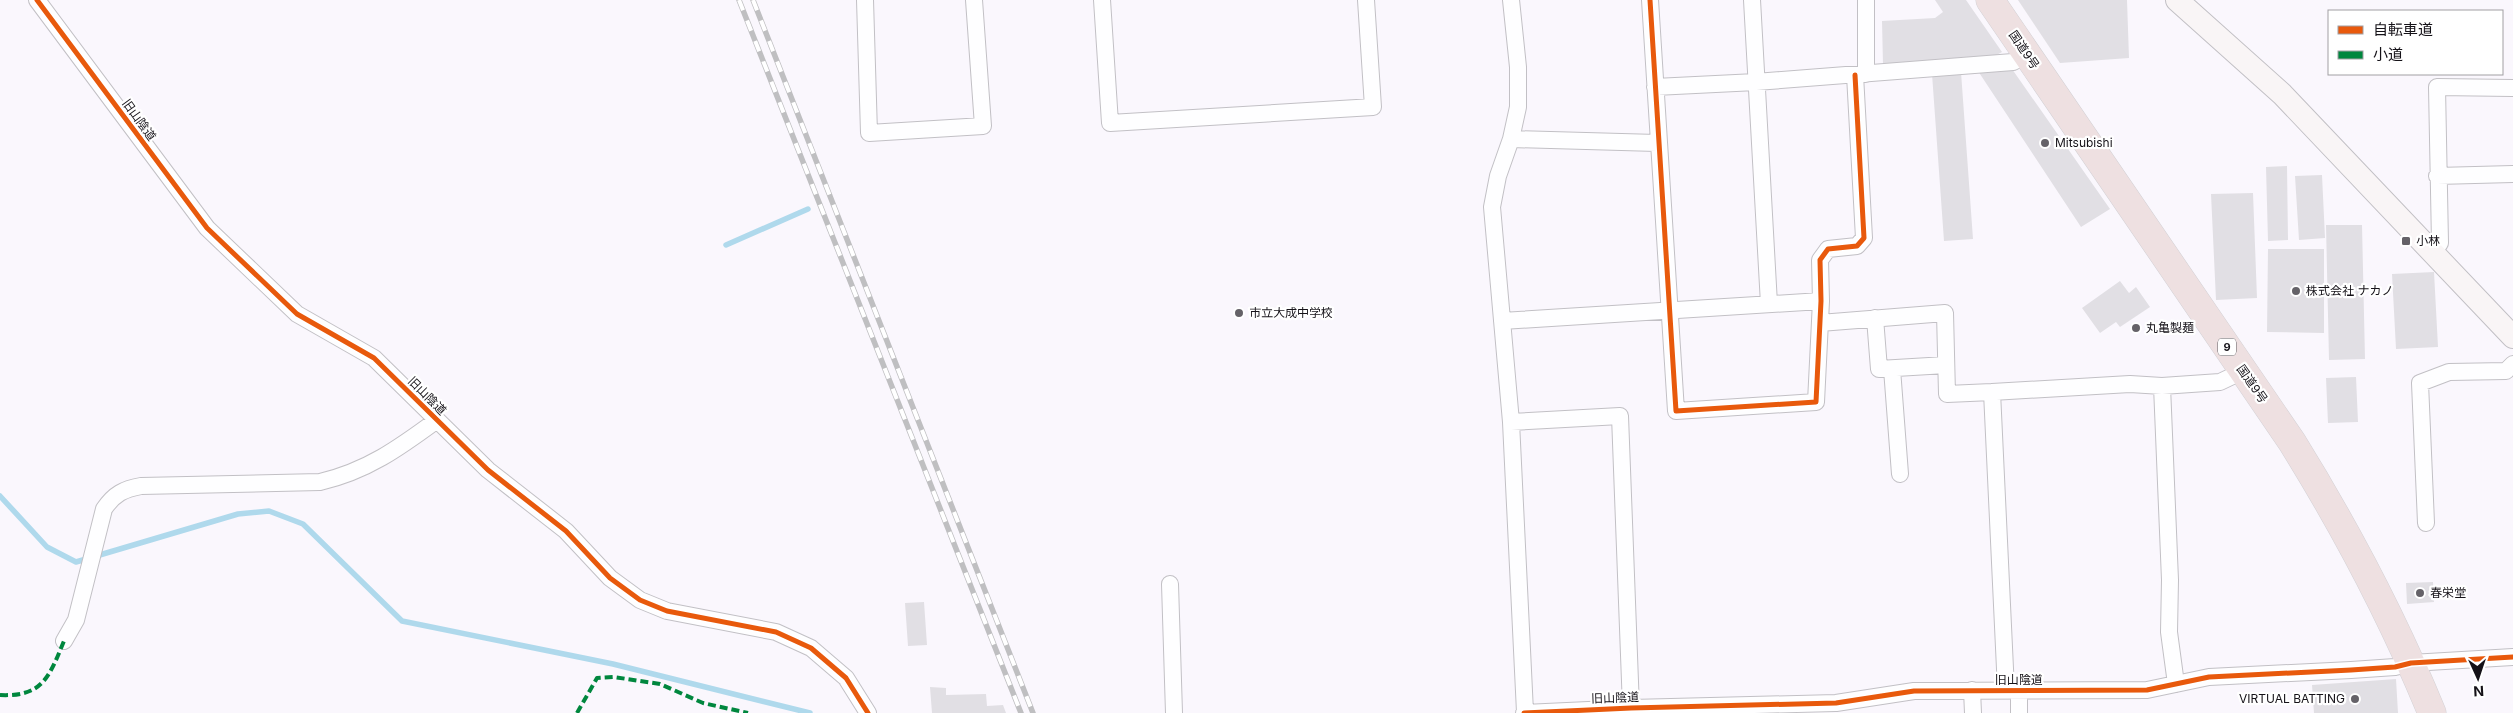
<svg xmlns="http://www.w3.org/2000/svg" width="2513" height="713" viewBox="0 0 2513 713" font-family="Inter,'Noto Sans JP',sans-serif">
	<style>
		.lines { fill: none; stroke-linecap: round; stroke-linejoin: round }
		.stream { stroke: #afd9ec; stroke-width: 5.5 }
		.building { fill: #e1dfe4 }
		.street-casing { stroke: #c2c0c5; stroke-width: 18 }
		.secondary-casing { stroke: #c2c0c5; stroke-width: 24 }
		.highway-casing { stroke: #d3d1d5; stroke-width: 29 }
		.street { stroke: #fefeff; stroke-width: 16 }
		.secondary { stroke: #f9f5f6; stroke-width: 22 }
		.highway { stroke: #eee0e1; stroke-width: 28 }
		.rail-casing { stroke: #bfbfc1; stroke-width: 5.5 }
		.rail { stroke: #fff; stroke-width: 4; stroke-dasharray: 11; stroke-linecap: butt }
		.quiet { stroke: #00873e; stroke-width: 4; stroke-dasharray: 8 4; stroke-linecap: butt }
		.cycleway-casing { stroke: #fff; stroke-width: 8 }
		.cycleway { stroke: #e8590c; stroke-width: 5 }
		.poi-dot { fill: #656268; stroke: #fff; stroke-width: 2 }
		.labels { text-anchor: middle; stroke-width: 4.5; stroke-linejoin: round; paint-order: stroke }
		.shield { fill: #fff; stroke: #5b595d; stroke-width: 1 }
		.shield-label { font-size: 11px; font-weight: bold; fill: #151218 }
		.street-label { font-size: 12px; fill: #151218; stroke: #fff }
		.poi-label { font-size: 12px; fill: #151218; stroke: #fff; text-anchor: start }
	</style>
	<rect width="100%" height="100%" fill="#faf7fd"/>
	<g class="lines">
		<!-- stream -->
		<path class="stream" d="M726,245L808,209
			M0,496L47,547L76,562L238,514L269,511L303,524L402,621L613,664L810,713"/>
	</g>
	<!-- building -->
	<path class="building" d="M1935,0H1966L2002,52L1993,57L1883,65L1882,21L1935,18L1943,12Z
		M2018,0H2127L2129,58L2060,63Z
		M2012,69L2110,209L2081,227L1978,71Z
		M1961,72L1973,239L1944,241L1932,74Z
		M2287,166L2288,240L2268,241L2266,167Z
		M2322,175L2325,238L2299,240L2295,176Z
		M2253,193L2257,298L2216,300L2211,194Z
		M2326,225H2362L2365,359L2329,360Z
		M2268,249H2324V333L2267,332Z
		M2434,272L2438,347L2396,349L2392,274Z
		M2120,281L2129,293L2136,287L2150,307L2120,327L2116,322L2100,333L2082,308Z
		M2356,377L2358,422L2328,423L2326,378Z
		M2433,582L2434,602L2407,604L2406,583Z
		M924,602L927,645L908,646L905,603Z
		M2396,679L2398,713H2314L2312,685Z
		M930,687L946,688V695L986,694L987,706L1003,705L1006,713H932Z"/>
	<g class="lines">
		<defs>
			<path id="street" d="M37,0L207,228L297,314L374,358L488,470L566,531L610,578L640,600L667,611L776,632L811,648L846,678L868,713
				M865,0L869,133L983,126L974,0
				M1102,0L1110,123L1373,107L1366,0
				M1511,0L1518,67V107L1511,139L1498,176L1492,207L1511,422L1525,712
				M1650,0L1676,411L1816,402L1821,301L1820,260L1828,249L1857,246L1864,238L1855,75
				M1752,0L1769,304
				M1866,74V0
				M1655,87L1756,82L2013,62L2027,55
				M1511,139L1657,143
				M2437,176L2513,174
				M2433,253L2440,243L2437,87L2513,88
				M1875,318L1879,369L1946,365
				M1502,321L1821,301
				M1820,323L1945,313L1947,394L1992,392
				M1892,369L1900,474
				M2162,386L2170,580L2169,632L2176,684
				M1511,422L1620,416L1631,708
				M2426,523L2420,383L2449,372L2506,371L2513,364
				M1170,584L1174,713
				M64,641L76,620L104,509C114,494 124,489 141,486L320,482C367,471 399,448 437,420
				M1972,690L1973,713
				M2006,690L1992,392L2130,384L2162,386L2220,382L2243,371
				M2019,690V713
				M1524,713L1631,708L1836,703L1914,691L2147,690L2209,677L2351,670L2395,667L2411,663L2513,657"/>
			<path id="secondary" d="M2177,0L2282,94L2513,337"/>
			<path id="highway" d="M1990,0L2292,442C2346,529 2393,618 2432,713"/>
		</defs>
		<!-- street casing -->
		<use href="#street" class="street-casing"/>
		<!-- secondary casing -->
		<use href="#secondary" class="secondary-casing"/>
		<!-- highway casing -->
		<use href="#highway" class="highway-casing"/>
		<!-- street -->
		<use href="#street" class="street"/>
		<!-- secondary -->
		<use href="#secondary" class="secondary"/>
		<!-- highway -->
		<use href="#highway" class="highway"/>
		<defs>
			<path id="rail" d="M739,0L1021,713
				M753,0L1033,713"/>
		</defs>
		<!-- rail casing -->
		<use href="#rail" class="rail-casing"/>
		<!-- rail -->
		<use href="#rail" class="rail"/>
		<!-- quiet -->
		<path class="quiet" d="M0,695C43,697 49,677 64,641
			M577,713L597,678L614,677L660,684L703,703L748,713"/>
		<defs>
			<path id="cycleway" d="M37,0L207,228L297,314L374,358L488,470L566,531L610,578L640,600L667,611L776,632L811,648L846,678L868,713
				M1650,0L1676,411L1816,402L1821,301L1820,260L1828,249L1857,246L1864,238L1855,75
				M1524,713L1631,708L1836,703L1914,691L2147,690L2209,677L2351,670L2395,667L2411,663L2513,657"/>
		</defs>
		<!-- cycleway casing -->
		<use href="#cycleway" class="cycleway-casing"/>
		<!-- cycleway -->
		<use href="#cycleway" class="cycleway"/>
	</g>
	<!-- markers -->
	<g class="poi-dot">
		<circle cx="2045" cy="143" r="5"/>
		<rect x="2401" y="236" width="10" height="10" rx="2.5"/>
		<circle cx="2296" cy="291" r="5"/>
		<circle cx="1239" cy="313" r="5"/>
		<circle cx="2136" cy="328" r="5"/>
		<circle cx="2420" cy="593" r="5"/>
		<circle cx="2355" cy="699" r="5"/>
	</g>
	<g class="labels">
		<!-- shield labels -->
		<rect class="shield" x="2218" y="338.5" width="18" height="17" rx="4"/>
		<g class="shield-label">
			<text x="2227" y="351">9</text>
		</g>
		<!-- street labels -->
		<g class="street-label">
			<text transform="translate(2024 50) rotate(56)" y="4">国道9号</text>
			<text transform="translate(139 120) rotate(54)" y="4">旧山陰道</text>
			<text transform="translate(2252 384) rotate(55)" y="4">国道9号</text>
			<text transform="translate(427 396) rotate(45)" y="4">旧山陰道</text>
			<text x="2019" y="684">旧山陰道</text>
			<text transform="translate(1615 698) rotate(-2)" y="4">旧山陰道</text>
		</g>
		<!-- poi labels -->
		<g class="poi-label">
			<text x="2055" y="147">Mitsubishi</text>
			<text x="2416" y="245">小林</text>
			<text x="2306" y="295">株式会社 ナカノ</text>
			<text x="1249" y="317">市立大成中学校</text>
			<text x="2146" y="332">丸亀製麺</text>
			<text x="2430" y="597">春栄堂</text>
			<text x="2345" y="703" text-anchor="end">VIRTUAL BATTING</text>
		</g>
	</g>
	<!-- legend -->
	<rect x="2328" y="10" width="175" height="65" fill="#ffffff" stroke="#a1a0a3"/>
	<rect x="2338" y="26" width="25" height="8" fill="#e8590c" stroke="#a1a0a3"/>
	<text x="2373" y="35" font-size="15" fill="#151218">自転車道</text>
	<rect x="2338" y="51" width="25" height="8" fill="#00873e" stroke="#a1a0a3"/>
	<text x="2373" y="60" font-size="15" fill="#151218">小道</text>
	<!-- north arrow -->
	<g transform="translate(2478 678) rotate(177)" stroke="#ffffff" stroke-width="4" paint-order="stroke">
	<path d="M0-4L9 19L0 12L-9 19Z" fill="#151218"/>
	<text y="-8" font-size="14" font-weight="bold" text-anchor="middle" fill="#151218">N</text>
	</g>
</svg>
